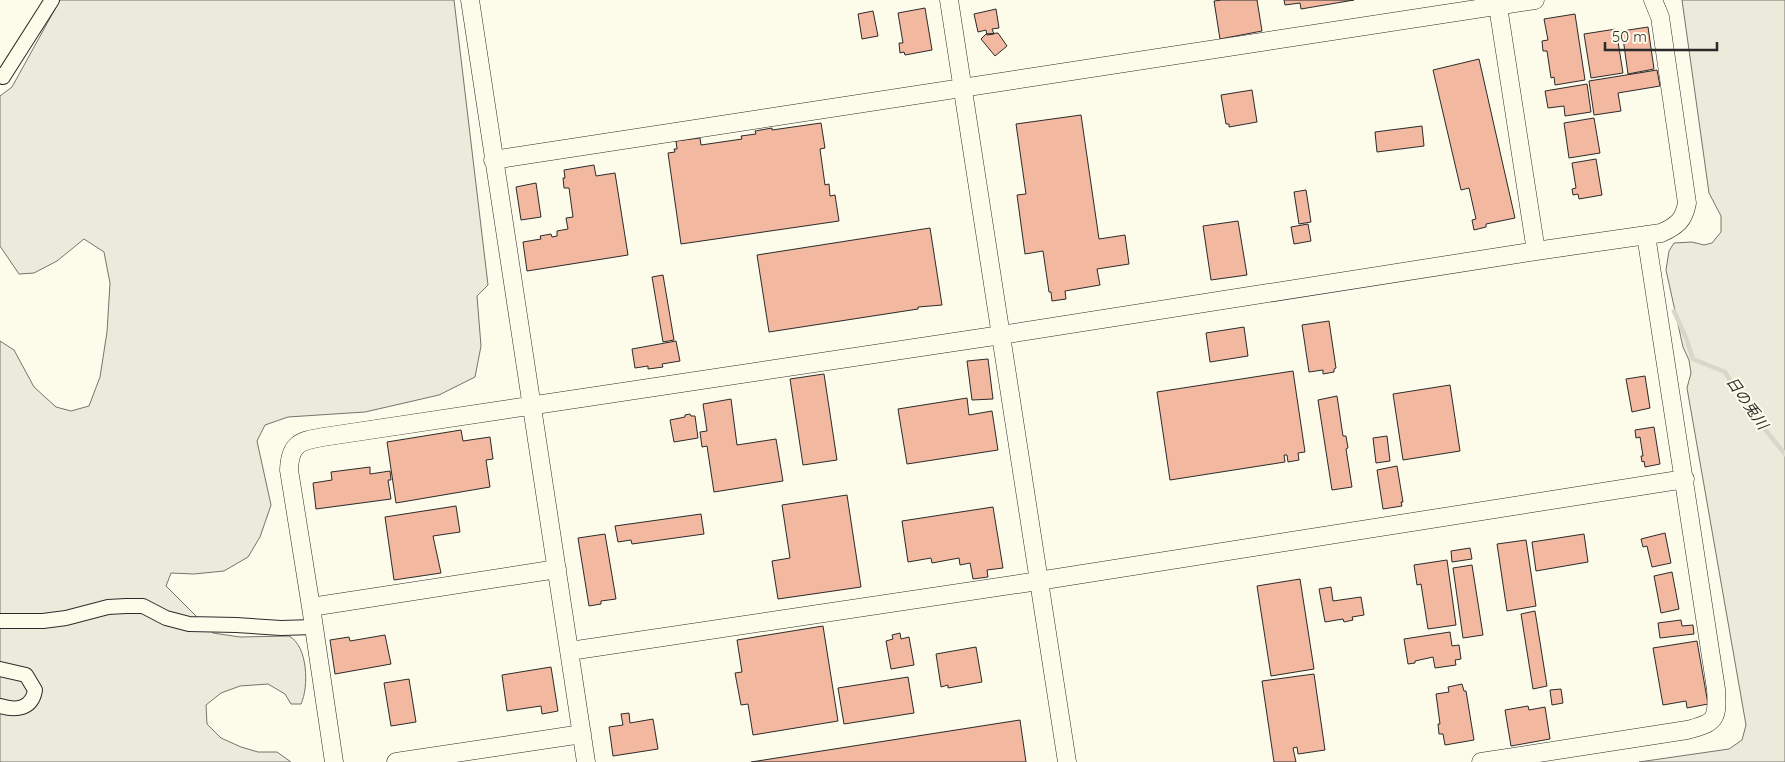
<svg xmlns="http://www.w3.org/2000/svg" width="1785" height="762" viewBox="0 0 1785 762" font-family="Quicksand,'Noto Sans JP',sans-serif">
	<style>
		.green { fill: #ecebdb; stroke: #74746e }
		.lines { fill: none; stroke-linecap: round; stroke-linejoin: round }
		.stream { stroke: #d8d7c9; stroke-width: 4.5 }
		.building { fill: #f2b8a0; stroke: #2b2b2b }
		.minor-casing { stroke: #2b2b2b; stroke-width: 16 }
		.tertiary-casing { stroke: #2b2b2b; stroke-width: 19 }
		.minor { stroke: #fdfbea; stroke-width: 14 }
		.tertiary { stroke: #fdfbea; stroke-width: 18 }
		.labels { text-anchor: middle; stroke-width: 4; stroke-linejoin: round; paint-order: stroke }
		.water-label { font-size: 15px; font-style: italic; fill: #2b2b2b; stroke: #fdfbea }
	</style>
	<rect width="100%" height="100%" fill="#fdfbea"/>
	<!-- green -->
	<path class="green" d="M60,0H454L488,285L477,296L481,346L475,377L439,395L365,412L288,417L265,425L257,441L271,505L260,537L248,557L224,571L194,574L171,573L166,586L213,633L240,637L289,636C308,646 309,687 301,704H291L285,694L268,684L240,686L221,693L206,705L207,724L221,738L241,747L258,752H277L291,762H0V341L14,350L34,387L56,407L71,411L89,406L100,377L107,332L110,283L104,252L84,239L57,261L34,273L19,274L0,246V96L12,87Z
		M1682,0H1785V762H1639L1729,749L1742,740L1746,725L1687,388L1691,373L1689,360L1683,347L1666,270L1669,251L1674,243L1692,242L1704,245L1712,243L1721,232V216L1709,193Z"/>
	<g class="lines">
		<!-- stream -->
		<path class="stream" d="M1674,311L1686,338L1693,359L1725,372L1746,406L1785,454"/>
	</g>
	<!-- building -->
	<path class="building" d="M1222,0H1257L1262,31L1220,39L1214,1Z
		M1284,0H1354L1301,9L1300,3L1285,5Z
		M925,8L932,50L905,55L904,52L900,53L899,43H903L898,13Z
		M996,9L999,28L992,29L994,34L987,35L986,30L978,32L974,14Z
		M873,11L878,36L862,39L858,14Z
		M1575,14L1585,80L1555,85L1554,77L1551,78L1547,51H1543L1542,41L1548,40L1544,19Z
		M1648,27L1654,69L1628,74L1622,31Z
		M1616,29L1623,73L1591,78L1584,34Z
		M998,33L1007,46L995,56L981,39L986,34Z
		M1479,59L1515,218L1486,224V227L1474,230L1472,220L1476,219L1469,188L1461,190L1433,70Z
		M1657,70L1660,86L1618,93L1621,111L1594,115L1589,81Z
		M1587,84L1591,112L1565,116L1564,106L1548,108L1545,91Z
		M1252,90L1257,122L1229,127V124H1226L1221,95Z
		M1081,115L1099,239L1125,235L1129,264L1097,269L1100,285L1065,291L1066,299L1052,301L1051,292H1049L1043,251L1025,254L1017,195L1026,194L1016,124Z
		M1594,118L1600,153L1569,158L1564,123Z
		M821,123L825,148L820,149L825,185L829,184L830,196L835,195L839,221L681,244L668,153L675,152L674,149H677L676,141L700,138L701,145L742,139L741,136L756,134L755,131L772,128V130Z
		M1422,126L1424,146L1377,152L1375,132Z
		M1596,159L1602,195L1579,199L1578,194L1573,195L1572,189L1576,188L1572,163Z
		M594,165L596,176L615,173L628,255L527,271L523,242L541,239L540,236L551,234L552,237L557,236V231L568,229L566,218L573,217L569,188H564L563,178H565L564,170Z
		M536,183L541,217L521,220L516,187Z
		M1306,190L1311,222L1299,224L1294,192Z
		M1238,221L1247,275L1211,280L1203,226Z
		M1308,224L1311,241L1294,244L1291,227Z
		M930,228L942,305L918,307V309L769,332L757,255Z
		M663,275L674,340L663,342L652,277Z
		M1329,321L1336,368L1334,369V372L1323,374V370L1309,372L1302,325Z
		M1244,327L1248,356L1210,362L1206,333Z
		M676,341L680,361L662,364L663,367L648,369V366L635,368L632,349Z
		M988,359L993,399L972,400L967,361Z
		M1293,371L1305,452L1298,453L1299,460L1288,462L1287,455H1284L1285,462L1170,480L1157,392Z
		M824,374L837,460L803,465L790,379Z
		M1645,376L1650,408L1632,412L1626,379Z
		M1450,385L1460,451L1403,460L1393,394Z
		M1337,396L1343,436H1346L1348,448L1346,449L1352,487L1332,490L1318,400Z
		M967,398L969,415L992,411L998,450L907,464L898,409Z
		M731,399L737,445L776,439L783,481L714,492L707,446L702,447L700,432L707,431L703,404Z
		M690,414L691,416H695L698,438L674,442L670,420L685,417V415Z
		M1654,427L1660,464L1645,467L1644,461L1642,462L1641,456H1643L1640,437L1636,438L1635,430Z
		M461,430L463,441L490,437L493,459L486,460L490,487L396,503L387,442Z
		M1387,436L1390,461L1376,463L1373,438Z
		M1397,466L1403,502H1401L1402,506L1383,509L1377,470Z
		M370,467V474L390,471L391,480H388L391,499L316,509L313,483L332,480L331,472Z
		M847,495L861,587L778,599L772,561L790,558L782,505Z
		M456,506L460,532L433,536L441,573L394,580L385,517Z
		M993,507L1003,568L987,570L988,577L973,579L970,563L960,565L959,558L932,563L931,558L908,562L902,521Z
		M701,514L704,534L632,544L631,540L618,542L615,526Z
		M1665,533L1671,563L1652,567L1647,546L1643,547L1641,539Z
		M605,534L616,599L601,601V604L589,606L578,538Z
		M1584,534L1588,562L1536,571L1532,542Z
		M1526,540L1536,606L1507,611L1497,544Z
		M1470,548L1472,559L1452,562L1451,551Z
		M1447,560L1456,625L1428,629L1421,584L1417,585L1414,565Z
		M1472,565L1483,635L1463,638L1453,568Z
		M1672,572L1679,609L1661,613L1654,576Z
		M1300,579L1314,669L1271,676L1257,586Z
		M1331,587L1333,601L1361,597L1364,615L1352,617L1353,620L1344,622L1343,619L1325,622L1319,589Z
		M1535,611L1547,686L1533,689L1521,614Z
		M1681,620L1682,626L1693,625L1694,634L1660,638L1658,623Z
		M823,626L838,721L753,735L748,704L741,705L735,673L742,672L737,640Z
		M1450,632L1452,646L1459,645L1461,659L1455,660L1456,665L1435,668L1433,657L1415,661V663L1408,664L1404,639Z
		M900,633L901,639L909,637L914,665L891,669L886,641L893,639L892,635Z
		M385,635L391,664L335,674L330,640L349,637L350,641Z
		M1697,641L1708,704L1687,708L1686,701L1663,705L1653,648Z
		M976,647L982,682L948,688V685L941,687L936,654Z
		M551,667L558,711L542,714L541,706L507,711L502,675Z
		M1314,674L1325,750L1298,754L1297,747L1293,748L1296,762H1274L1262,681Z
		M908,677L914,713L844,724L838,688Z
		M409,679L416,722L391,726L384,683Z
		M1462,684L1464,691H1466L1474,740L1445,745L1443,734H1439L1438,724H1440L1436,694L1449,692L1448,687Z
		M1561,689L1563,703L1552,705L1550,690Z
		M1528,706L1529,710L1545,707L1550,739L1511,746L1505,710Z
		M629,713L630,723L653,719L658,749L613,756L609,727L623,725L621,714Z
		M1020,720L1026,762H751Z"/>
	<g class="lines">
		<defs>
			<path id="minor" d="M0,75L3,77L52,0
				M0,621H43L66,618L108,607L126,606H143L166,618L189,624L236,625L281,628L314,627
				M0,669L26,675L35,690C32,709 16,711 0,706"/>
			<path id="tertiary" d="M470,0L586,762
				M949,0L1067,762
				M1497,0L1536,251
				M493,160L1535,0
				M311,607L557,569
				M570,651L1038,581L1685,479
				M334,762L311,607L289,470C290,444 299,441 323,437L1001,335L1536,251L1661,233C1677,226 1684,220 1687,203L1660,17L1653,0
				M396,762L582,734
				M1481,762L1687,730C1716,723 1718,719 1716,689L1646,235"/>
		</defs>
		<!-- minor casing -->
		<use href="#minor" class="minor-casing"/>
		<!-- tertiary casing -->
		<use href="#tertiary" class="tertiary-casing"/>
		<!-- minor -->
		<use href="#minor" class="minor"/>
		<!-- tertiary -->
		<use href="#tertiary" class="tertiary"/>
	</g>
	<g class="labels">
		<!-- water labels -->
		<g class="water-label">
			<text transform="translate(1747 403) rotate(55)" y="5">日の兎川</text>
		</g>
	</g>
	<!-- scale -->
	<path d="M1605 42v8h112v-8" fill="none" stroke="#2b2b2b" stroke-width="2.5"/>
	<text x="1612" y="42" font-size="15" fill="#2b2b2b" stroke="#fdfbea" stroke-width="4" paint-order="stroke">50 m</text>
</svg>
